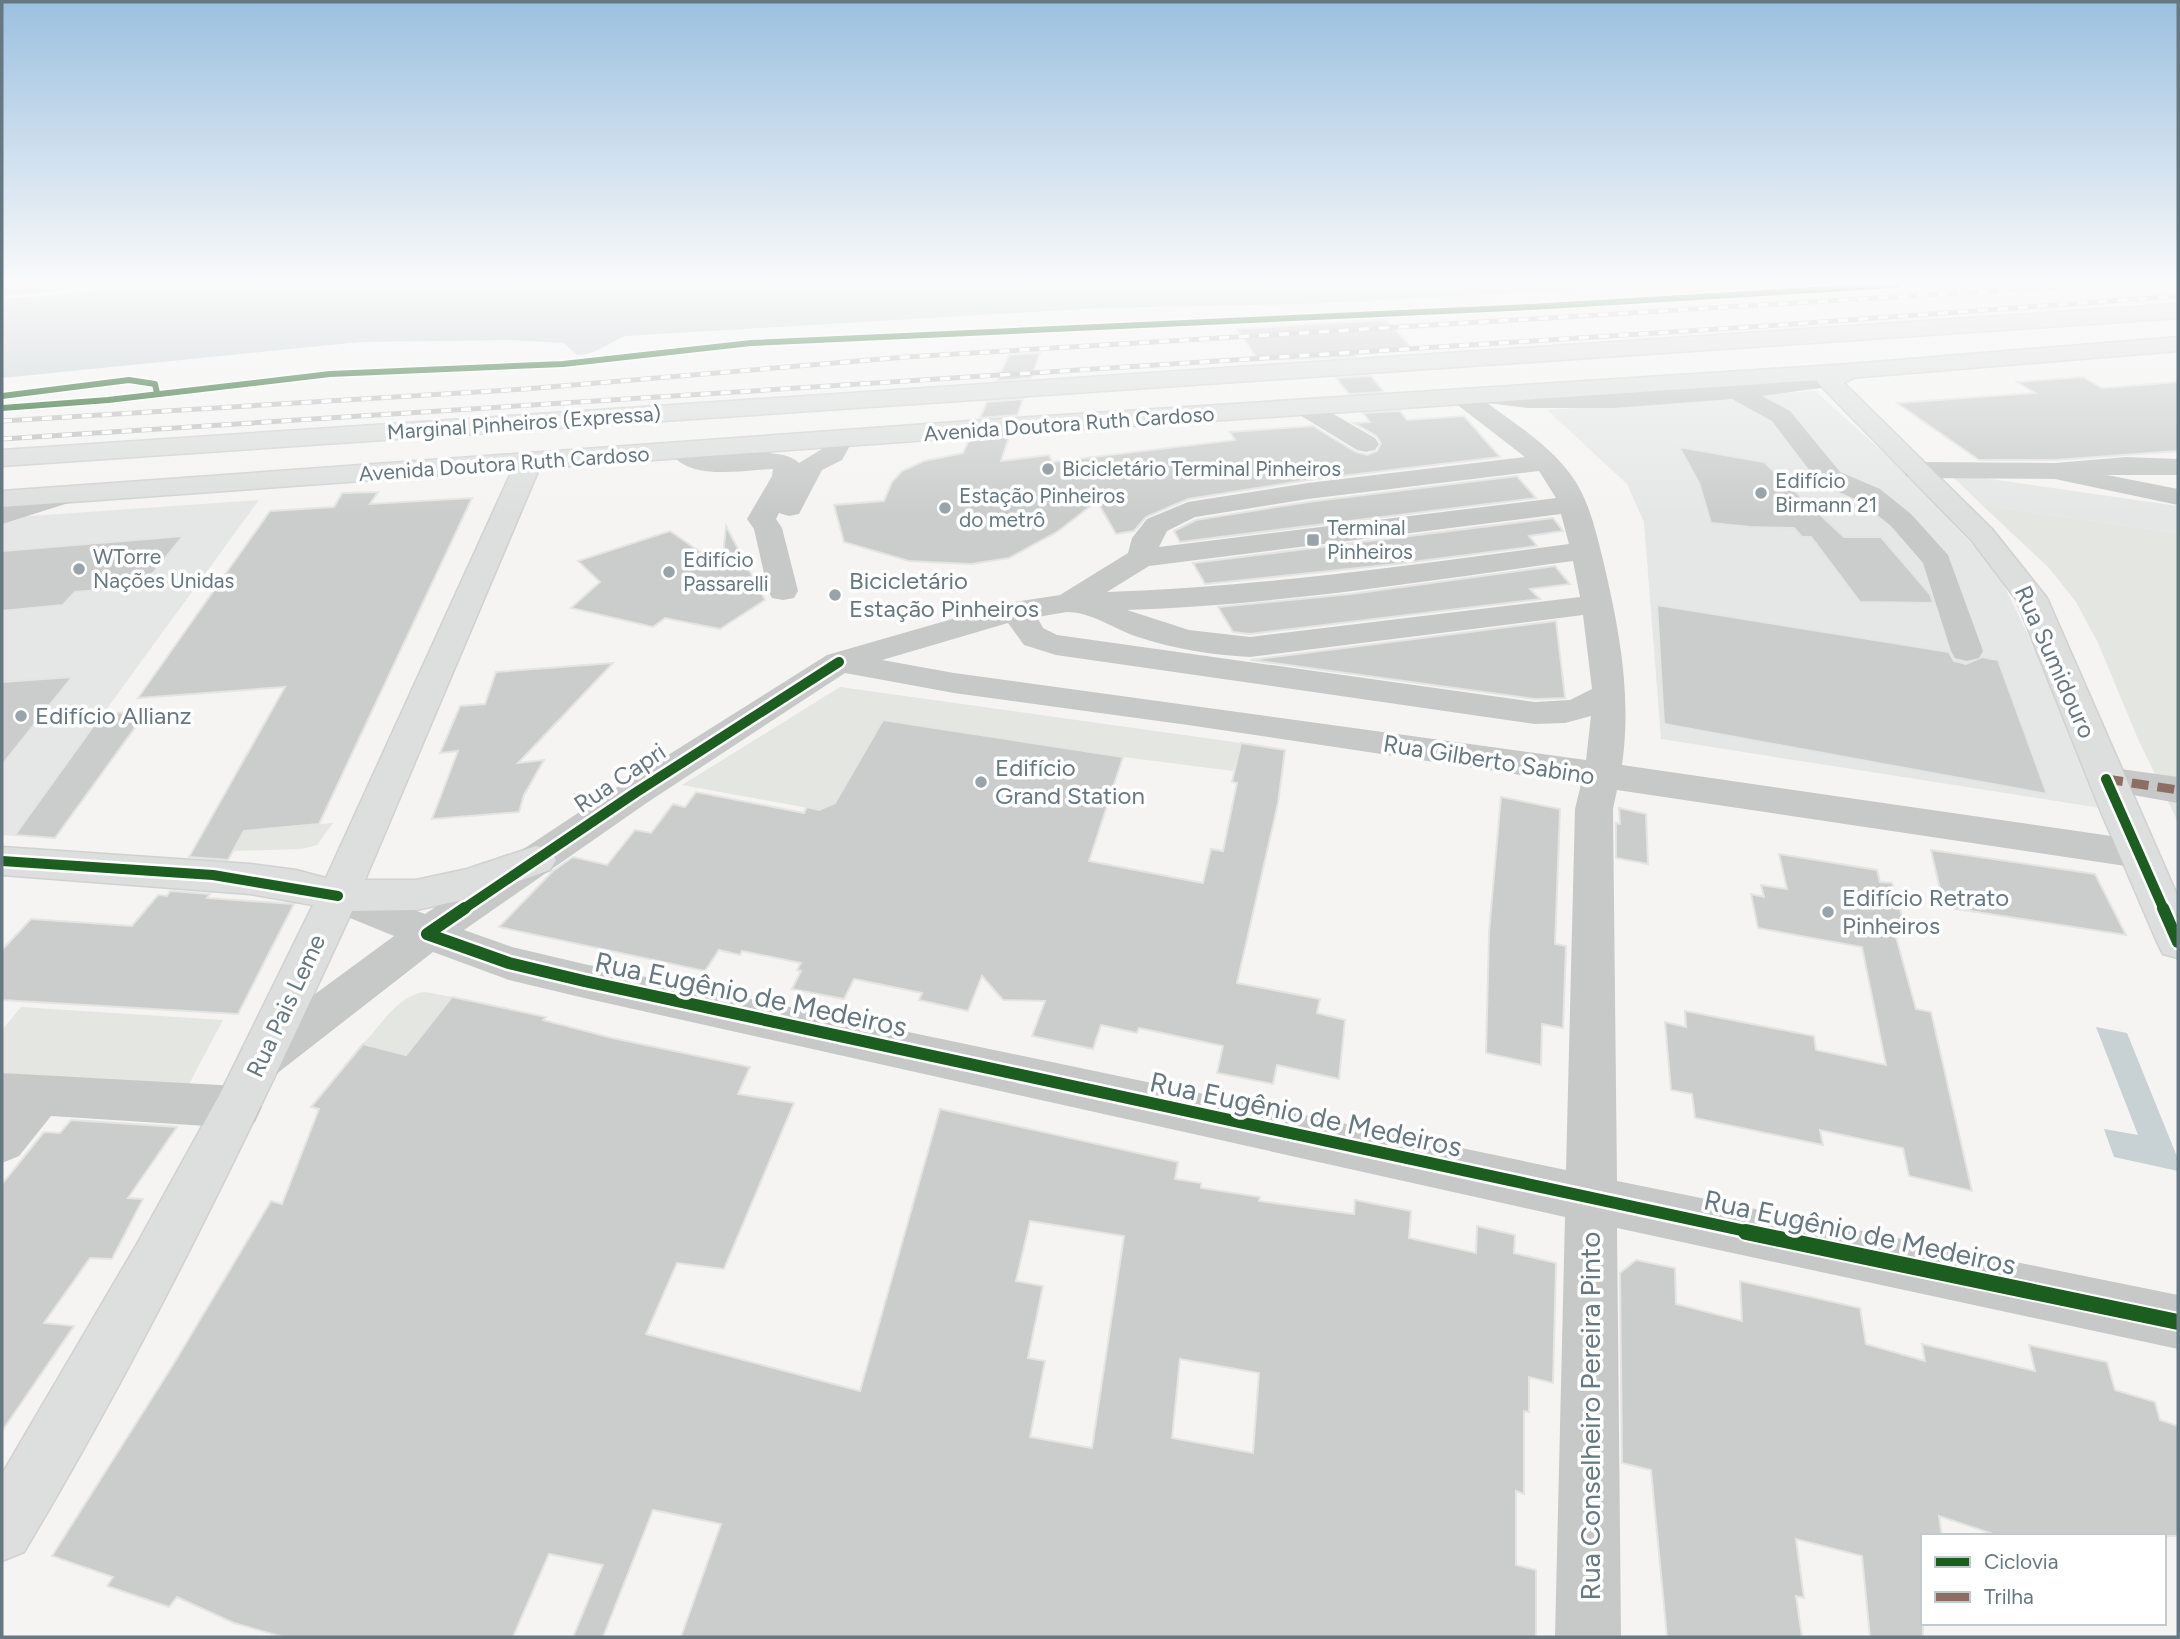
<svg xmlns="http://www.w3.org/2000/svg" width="2180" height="1639" viewBox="0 0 2180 1639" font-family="Figtree,sans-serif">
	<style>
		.built { fill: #e5e6e6 }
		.green { fill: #e4e6e1 }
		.water { fill: #c8d1d3 }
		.building { fill: #cbcccc; stroke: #e4e4e3; stroke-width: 2; fill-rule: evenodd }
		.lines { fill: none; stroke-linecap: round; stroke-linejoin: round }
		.major-casing { stroke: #d1d1d1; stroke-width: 3 }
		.highway-casing { stroke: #d0d1d1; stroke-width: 3 }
		.minor { fill: #c7c8c8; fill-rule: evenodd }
		.major { fill: #dddede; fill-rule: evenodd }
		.highway { fill: #dddede; fill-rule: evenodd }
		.rail-casing { stroke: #bdbec0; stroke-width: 5 }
		.rail { stroke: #fff; stroke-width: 3.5; stroke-dasharray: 10; stroke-linecap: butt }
		.quiet { stroke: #8d6e63; stroke-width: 9; stroke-dasharray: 17 9; stroke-linecap: butt }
		.cycleway-far3-casing { stroke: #fff; stroke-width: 9 }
		.cycleway-far2-casing { stroke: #fff; stroke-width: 15 }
		.cycleway-far1-casing { stroke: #fff; stroke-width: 17 }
		.cycleway-casing { stroke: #fff; stroke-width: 20 }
		.cycleway-far3 { stroke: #1b5e20; stroke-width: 6 }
		.cycleway-far2 { stroke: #1b5e20; stroke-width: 10 }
		.cycleway-far1 { stroke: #1b5e20; stroke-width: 12 }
		.cycleway { stroke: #1b5e20; stroke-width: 16 }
		.poi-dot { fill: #98a3aa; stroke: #fff; stroke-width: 2.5 }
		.labels { text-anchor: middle; stroke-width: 7; stroke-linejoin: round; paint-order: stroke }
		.far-street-label { font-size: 21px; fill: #667882; stroke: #fff }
		.far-poi-label { font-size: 21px; fill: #667882; stroke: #fff; text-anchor: start }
		.poi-label { font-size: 24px; fill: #667882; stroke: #fff; text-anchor: start }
		.street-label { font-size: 24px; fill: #667882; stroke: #fff }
		.near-street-label { font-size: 28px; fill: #667882; stroke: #fff }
	</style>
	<rect width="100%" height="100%" fill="#f5f4f3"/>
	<!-- built -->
	<path class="built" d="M1815,391L1903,470L1997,571L2113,810L1661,739L1644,522L1627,484L1547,410Z
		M1949,473L2178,506V533L1982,505Z
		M259,500L14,836L2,835V518Z"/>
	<!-- green -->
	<path class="green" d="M1982,505L2178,533V822L2138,739L2098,643L2076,602L2049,568Z
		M840,687L1241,743L1233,771L1123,757L833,808L830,812L682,785Z
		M333,823L317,845L302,849L233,851L244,831Z
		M425,992L452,997L406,1055L363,1044C381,1025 398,995 425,992Z
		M21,1007L223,1020L188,1086L2,1073V1030Z"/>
	<!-- water -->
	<path class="water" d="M176,285H1669L1303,304L1100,308L626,336C608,342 597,355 577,355L564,343L512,340L361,342L2,378V299Z
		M2096,1027L2127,1033L2178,1159V1171L2114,1157L2104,1129L2138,1135Z"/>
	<!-- building -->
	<path class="building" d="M1386,320L1413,349L1353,353L1356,357L1258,360L1237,329Z
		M1040,353L1031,378L997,381L1009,355Z
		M1371,376L1384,392L1349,394L1336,378Z
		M2083,377L2102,388L2178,382V451L2055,460H1979L1897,403L2035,393L2017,382Z
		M1023,399L1017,415L980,418L987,402Z
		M1400,411L1407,420L1464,416L1500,457L1308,480L1188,499L1146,517L1134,531L1116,534L1097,501L1057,532L1009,558L971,564L909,561L844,542L834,505L884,501L892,482L902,471L924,461L963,453L969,440L1009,437L1001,461L1049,455L1052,462L1235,440L1230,432L1313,426L1356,452L1367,455L1377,451L1381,443L1376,436L1354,423L1370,422L1363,413Z
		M1679,447L1764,462L1844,537H1881L1930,594L1933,603L1860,602L1811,537H1802L1794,528L1750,527L1711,523L1699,483Z
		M1517,476L1536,498L1180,542L1174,531L1196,520L1308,502Z
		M378,492L370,504L472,498L319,824L244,831L228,860L189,857L285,687L138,698L270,511L334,507L342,493Z
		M1553,518L1563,531L1529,536L1537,546L1396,564L1205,584L1193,563Z
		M726,526L765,600L720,629L665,618L653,627L571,608L600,582L578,561L670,531L722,567Z
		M183,536L142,587L75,592L63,605L2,611V551Z
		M1555,566L1570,584L1530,589L1540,599L1250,634L1233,632L1218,607L1351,594Z
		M1657,605L1949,652L1954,661L1966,664L1982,657L1998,660L2047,794L1664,724Z
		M1556,621L1565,698L1535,699L1251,660Z
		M613,663L518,763L544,760L524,795L519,812L432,819L458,751L440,753L460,706L485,704L496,672Z
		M72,677L2,765V682Z
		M147,711L55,838L15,835L102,714Z
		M883,720L1123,757L1089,861L1203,883L1211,849L1223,851L1237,783L1232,782L1241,743L1285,750L1278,803L1237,983L1320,999L1317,1013L1345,1020L1339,1079L1277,1065L1273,1084L1217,1073L1223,1046L1139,1028L1137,1033L1101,1025L1093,1049L1032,1036L1045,1001L1003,1000L982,976L968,1011L919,1000L922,993L854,979L844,999L792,989L801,971L797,970L801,963L742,951L740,955L719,950L705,971L499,927L553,871L573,857L607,865L635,830L651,833L673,804L685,807L696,792L804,813L807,807L819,810L835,803Z
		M1501,797L1560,809L1555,944L1566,946L1563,1028L1542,1024L1541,1065L1486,1053L1489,932Z
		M1619,808L1646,814L1648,864L1616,858V823L1620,824Z
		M1931,850L2095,874L2126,935L1944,907Z
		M1779,854L1877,870L1880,882L1892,883L1907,932L1894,930L1916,1009L1931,1012L1972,1191L1909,1176L1903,1148L1820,1130L1823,1145L1695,1118L1692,1094L1671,1090L1665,1022L1686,1027L1685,1011L1814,1036L1816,1050L1886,1065L1862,947L1758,928L1751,894L1764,897L1761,885L1787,889Z
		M170,891L210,894L207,898L294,904L238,1014L2,1000V950L31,919L132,926L158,895L167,896Z
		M452,997L546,1017L543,1020L612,1038L750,1067L738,1094L794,1103L724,1269L677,1263L646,1334L860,1391L940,1109L1178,1162L1175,1179L1201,1183V1188L1260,1197L1259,1201L1354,1214L1355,1200L1411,1211L1409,1238L1476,1253L1477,1226L1515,1235L1514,1253L1556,1263L1553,1383L1529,1377V1412L1524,1411V1494L1516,1491V1565L1536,1570V1637H681L721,1524L653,1510L603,1637H573L603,1565L549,1554L513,1637H283L234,1623L177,1597L169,1607L107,1586L113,1577L52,1556L173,1365L271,1201L282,1204L319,1109L311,1107L363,1044L406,1055ZM1030,1221L1124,1236L1092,1448L1030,1437L1045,1361L1028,1358L1043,1286L1016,1281ZM1180,1359L1259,1373L1253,1453L1172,1438Z
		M71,1120L177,1127L128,1198L143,1199L112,1259L90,1258L44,1323L74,1326L2,1431V1184L44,1132L60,1133Z
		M1636,1260L1675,1268L1676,1304L1742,1321L1740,1281L1860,1308L1866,1344L1925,1361L1922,1344L2035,1371L2029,1345L2107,1362L2115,1390L2155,1402L2160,1420L2178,1426V1536H1999L1939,1516L1942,1536H1923V1637H1870L1862,1556L1796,1539L1804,1598L1796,1596L1802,1637H1667L1651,1470L1622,1463L1620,1273Z"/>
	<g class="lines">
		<defs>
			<path id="major" d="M1850,364L1858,366L1862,371L1858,376L1844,383L1992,529L2047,598L2178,897V958L2163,954L2157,942L2101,812L2016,599L1972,541L1816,381L1820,376Z
				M529,454L538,456L542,462L365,880H416L467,869L536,846L550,850L556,860L550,870L472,898L416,910L352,911C252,1129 147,1346 24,1552L2,1561V1474L137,1244L221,1092L313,905L250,894L2,875V847L250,864L296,870L326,878L516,462L520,456Z"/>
			<path id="highway" d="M2178,304V318L2,466V450Z
				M2178,337V351L1850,378L970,437L2,507V491L970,421L1850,364Z"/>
		</defs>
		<!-- major casing -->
		<use href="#major" class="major-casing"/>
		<!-- highway casing -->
		<use href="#highway" class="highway-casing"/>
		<!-- minor -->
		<path class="minor" d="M2,285H68L65,289L58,291L2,296Z
			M1828,374L1836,376L1840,381L1836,386L1762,396L1790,411L1840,472L1880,489L1911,514L1948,555L1983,651L1979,658L1967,661L1955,658L1951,651L1923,563L1891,526L1860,501L1820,484L1772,421L1732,399L1615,408H1529L1487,403C1517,425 1549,445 1571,475C1589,499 1596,532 1603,560C1619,628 1632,695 1622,765L2139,840L2153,844L2159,854L2153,864L2139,868L1617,790L1613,809L1617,1181L2178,1295V1349L1617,1228L1621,1637H1555L1565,1217L584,998L509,980L433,952L275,1075L259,1080L243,1075L236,1061L243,1047L394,936L323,907L317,896L323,885L338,881L425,914L622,784L827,655L1008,603L1060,595L1128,553L1132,538L1147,519L1188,502L1308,483L1525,457L1455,403L1452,398L1455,393L1464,391L1475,395L1478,391L1487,389L1529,393L1615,394ZM1539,471L1556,498L1159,547L1167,531L1195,517L1308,499ZM1561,514L1569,544C1416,564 1262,587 1107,592L1149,566ZM1573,561L1580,597L1250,637L1189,630L1127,610C1276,605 1425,581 1573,561ZM1067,612C1091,612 1114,629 1138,637C1174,649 1212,655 1250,657L1583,615L1592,689L1570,700L1535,702L1057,635L1043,628L1037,617ZM1008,623L1024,645L1056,655L1535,724L1565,723L1591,716L1586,760L954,673L882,660ZM845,673L954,693L1188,725L1581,784L1575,809L1566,1170L584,964L512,947L464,930L648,802Z
			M1307,402L1316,404L1375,438L1379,444L1375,450L1366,452L1357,450L1298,414L1295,409L1298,404Z
			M840,432L849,434L853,440L842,460L822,470L799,514L789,516L779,513L776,519L782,528L798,591L794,598L783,600L772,598L768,591L754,529L747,519L772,476L773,469C740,470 690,482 669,451L673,445C687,442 691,447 702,455C725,454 784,446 799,463L822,449L831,434Z
			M2126,457L2178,459V475H2107L2178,489V505L2055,479L1916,478L1906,476L1903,470L1906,464L1916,462L2055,463Z
			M68,486L78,488L82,494L78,500L2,524V507Z
			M2106,767L2178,777V803L2093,788L2087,779L2093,770Z
			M2,1073L238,1086L255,1092L262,1107L255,1122L238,1128L51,1116L19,1156L2,1163Z"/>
		<!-- major -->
		<use href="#major" class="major"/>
		<!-- highway -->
		<use href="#highway" class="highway"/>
		<defs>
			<path id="rail" d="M2,421L525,389L906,357L2089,285
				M2,439L1780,325L2178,296"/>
		</defs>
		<!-- rail casing -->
		<use href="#rail" class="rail-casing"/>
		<!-- rail -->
		<use href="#rail" class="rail"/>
		<!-- quiet -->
		<path class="quiet" d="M2106,779L2178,790"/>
		<defs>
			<path id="cycleway-far3" d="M2,396L129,380L155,384L157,393
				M2,408L108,400L330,374L563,364L751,343L1531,307L1896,285"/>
			<path id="cycleway-far2" d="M2106,779L2164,910
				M2,861L213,875L338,896
				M462,910L635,793L839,662"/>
			<path id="cycleway-far1" d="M2163,908L2178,942
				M427,934L509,963L584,981L1755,1233
				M427,934L465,908"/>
			<path id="cycleway" d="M1746,1232L2178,1322"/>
		</defs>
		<!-- cycleway-far3 casing -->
		<use href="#cycleway-far3" class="cycleway-far3-casing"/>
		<!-- cycleway-far2 casing -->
		<use href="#cycleway-far2" class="cycleway-far2-casing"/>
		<!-- cycleway-far1 casing -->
		<use href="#cycleway-far1" class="cycleway-far1-casing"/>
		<!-- cycleway casing -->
		<use href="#cycleway" class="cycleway-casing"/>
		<!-- cycleway-far3 -->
		<use href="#cycleway-far3" class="cycleway-far3"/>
		<!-- cycleway-far2 -->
		<use href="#cycleway-far2" class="cycleway-far2"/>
		<!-- cycleway-far1 -->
		<use href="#cycleway-far1" class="cycleway-far1"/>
		<!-- cycleway -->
		<use href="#cycleway" class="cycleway"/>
	</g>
	<!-- sky -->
	<linearGradient id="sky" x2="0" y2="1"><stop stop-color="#9bc0e0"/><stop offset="0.55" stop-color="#fafafa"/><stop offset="1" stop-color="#fafafa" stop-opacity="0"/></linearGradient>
	<rect width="2180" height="515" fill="url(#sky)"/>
	<!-- markers -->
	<g class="poi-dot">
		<circle cx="1048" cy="469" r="7"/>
		<circle cx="1761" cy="493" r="7"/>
		<circle cx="945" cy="508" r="7"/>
		<rect x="1306" y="533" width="14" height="14" rx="3.5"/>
		<circle cx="79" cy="569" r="7"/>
		<circle cx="669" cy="572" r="7"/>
		<circle cx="835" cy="595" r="7"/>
		<circle cx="21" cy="716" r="7"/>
		<circle cx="981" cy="782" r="7"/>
		<circle cx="1828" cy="912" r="7"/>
	</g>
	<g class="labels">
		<!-- far-street labels -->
		<g class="far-street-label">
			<text transform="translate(524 423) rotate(-4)" y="7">Marginal Pinheiros (Expressa)</text>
			<text transform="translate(1069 424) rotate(-4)" y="7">Avenida Doutora Ruth Cardoso</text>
			<text transform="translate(504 464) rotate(-4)" y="7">Avenida Doutora Ruth Cardoso</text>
		</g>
		<!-- far-poi labels -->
		<g class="far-poi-label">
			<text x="1062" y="476">Bicicletário Terminal Pinheiros</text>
			<text x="1775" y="488">Edifício<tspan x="1775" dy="24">Birmann 21</tspan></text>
			<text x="959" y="503">Estação Pinheiros<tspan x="959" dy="24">do metrô</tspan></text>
			<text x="1327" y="535">Terminal<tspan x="1327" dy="24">Pinheiros</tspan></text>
			<text x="93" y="564">WTorre<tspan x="93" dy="24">Nações Unidas</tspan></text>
			<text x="683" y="567">Edifício<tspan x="683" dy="24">Passarelli</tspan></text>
		</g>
		<!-- poi labels -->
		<g class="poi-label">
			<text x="849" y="589">Bicicletário<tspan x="849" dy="28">Estação Pinheiros</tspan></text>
			<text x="35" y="724">Edifício Allianz</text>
			<text x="995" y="776">Edifício<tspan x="995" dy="28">Grand Station</tspan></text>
			<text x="1842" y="906">Edifício Retrato<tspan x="1842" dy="28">Pinheiros</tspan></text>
		</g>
		<!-- street labels -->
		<g class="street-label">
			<text transform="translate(2055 662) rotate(66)" y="8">Rua Sumidouro</text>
			<text transform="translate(1489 760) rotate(9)" y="8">Rua Gilberto Sabino</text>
			<text transform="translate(620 778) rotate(-34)" y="8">Rua Capri</text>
			<text transform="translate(286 1006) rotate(-65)" y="8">Rua Pais Leme</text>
		</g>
		<!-- near-street labels -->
		<g class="near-street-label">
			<text transform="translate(751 994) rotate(12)" y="10">Rua Eugênio de Medeiros</text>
			<text transform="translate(1306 1114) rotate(12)" y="10">Rua Eugênio de Medeiros</text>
			<text transform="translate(1860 1232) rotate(12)" y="10">Rua Eugênio de Medeiros</text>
			<text transform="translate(1590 1416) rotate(-90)" y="10">Rua Conselheiro Pereira Pinto</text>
		</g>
	</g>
	<!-- border -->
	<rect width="2180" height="1639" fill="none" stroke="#667882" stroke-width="7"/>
	<!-- legend -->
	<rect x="1921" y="1534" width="245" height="91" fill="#ffffff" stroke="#c2c9cd" stroke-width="2"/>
	<rect x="1935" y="1557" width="35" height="10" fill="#1b5e20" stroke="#c2c9cd" stroke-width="2"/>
	<text x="1984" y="1569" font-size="21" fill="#667882">Ciclovia</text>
	<rect x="1935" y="1592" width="35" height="10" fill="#8d6e63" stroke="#c2c9cd" stroke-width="2"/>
	<text x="1984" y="1604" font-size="21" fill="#667882">Trilha</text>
</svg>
